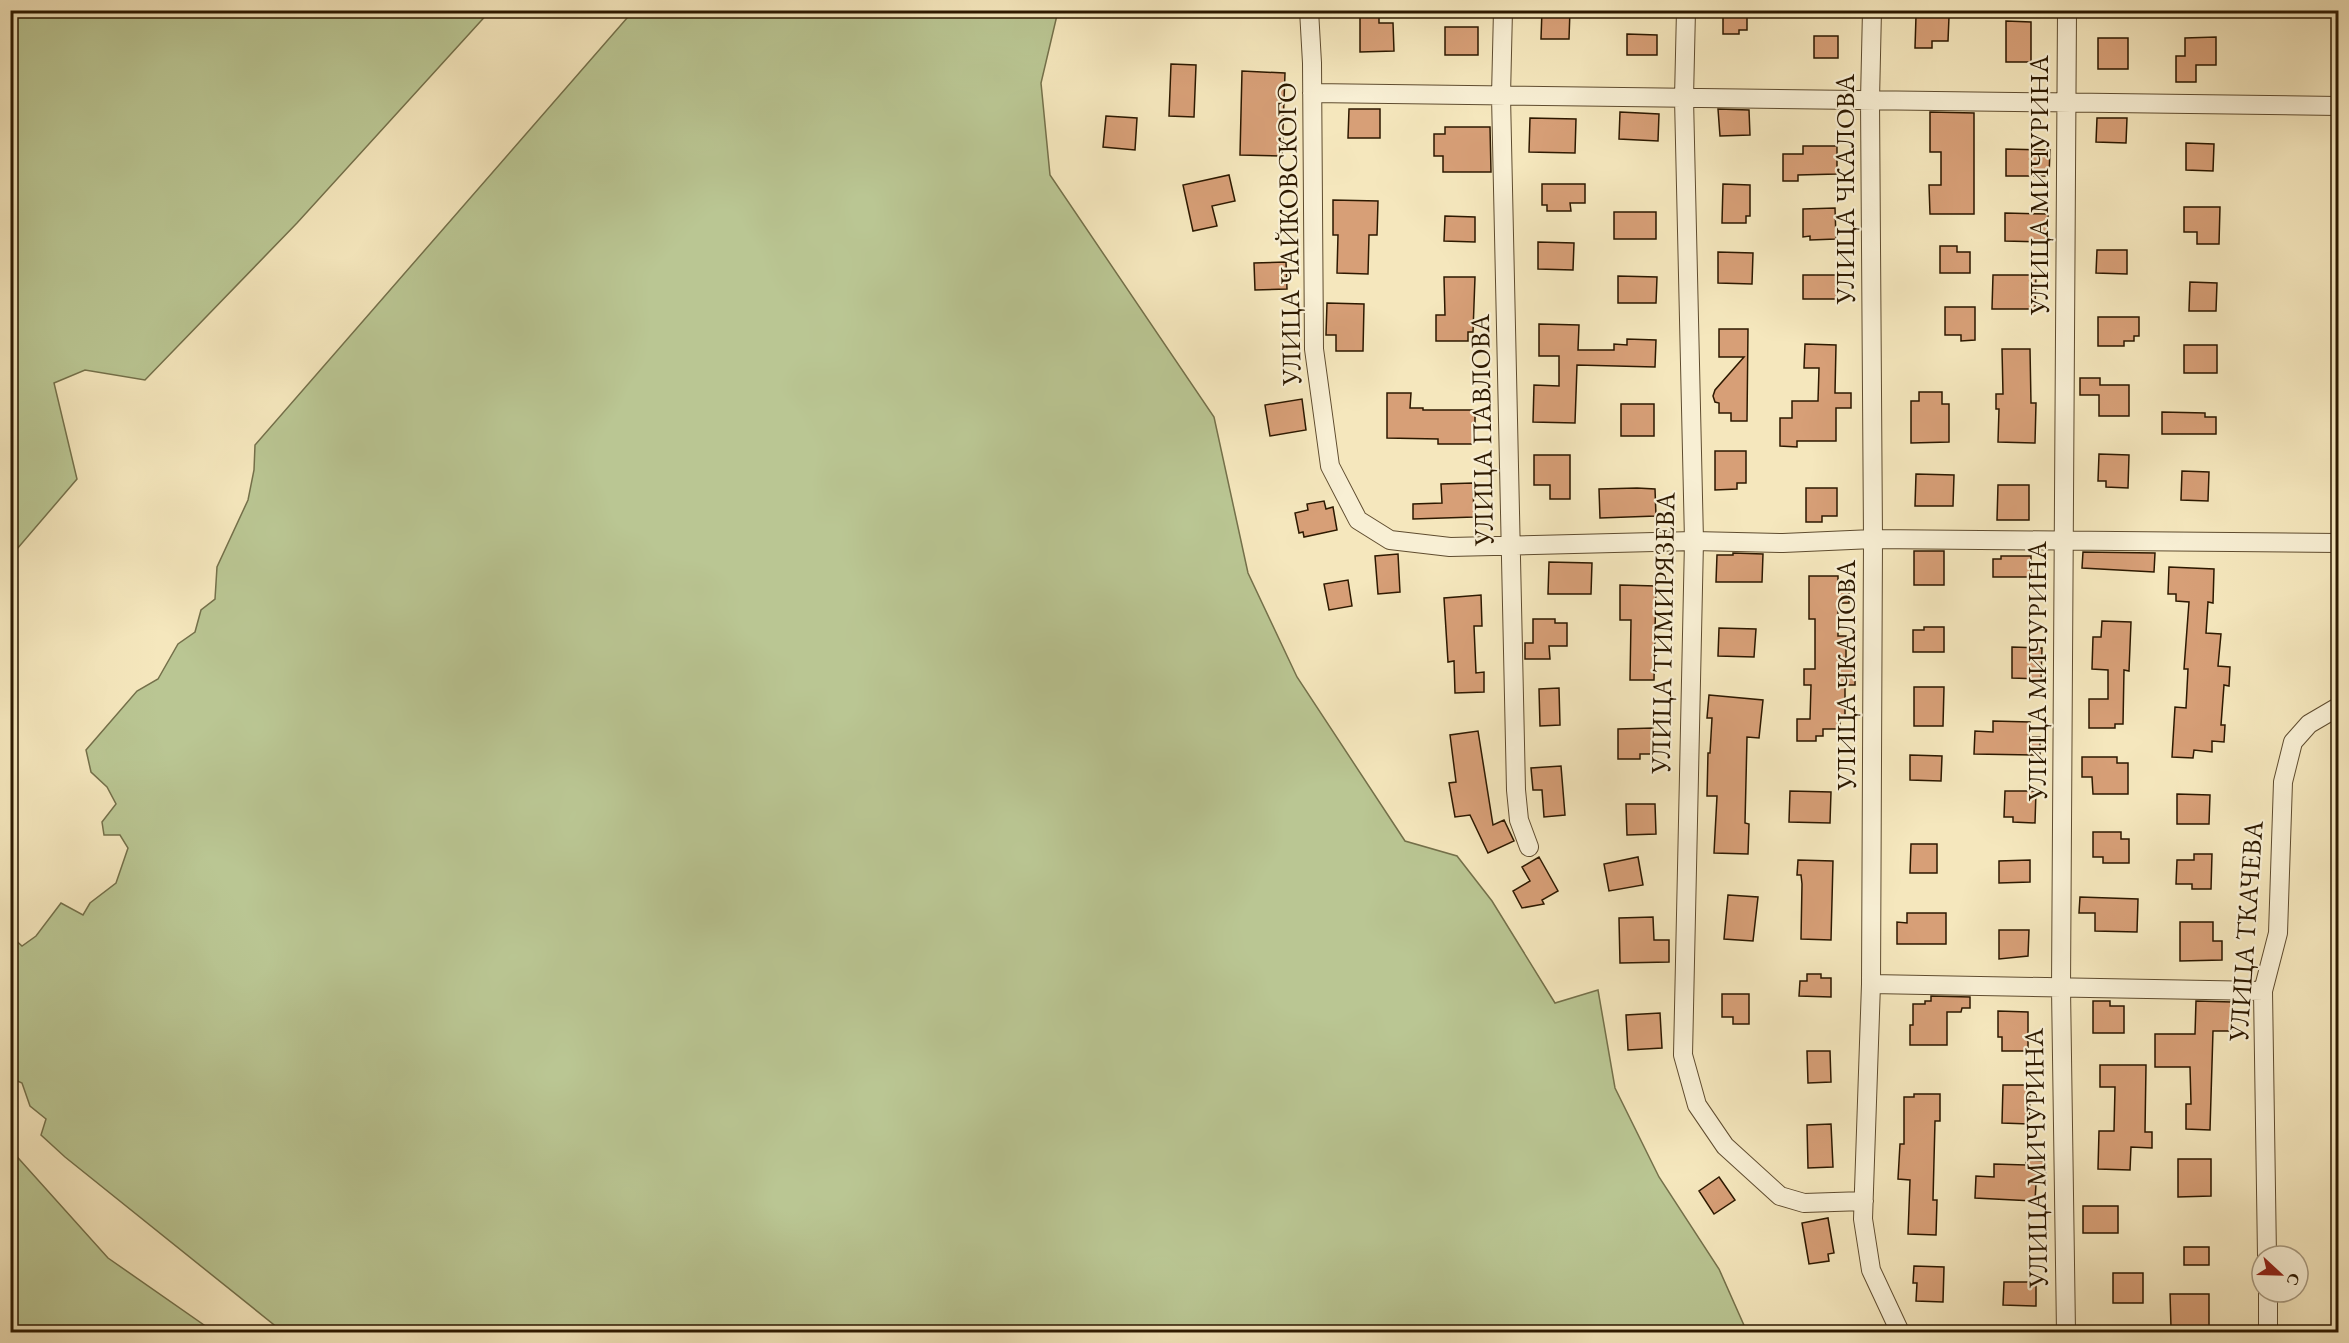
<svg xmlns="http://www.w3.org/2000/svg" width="2349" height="1343" viewBox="0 0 2349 1343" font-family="'EB Garamond',serif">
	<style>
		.green { fill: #bac693; stroke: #74704a; stroke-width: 1.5 }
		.building { fill: #d79f77; stroke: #2d1900; stroke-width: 1.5 }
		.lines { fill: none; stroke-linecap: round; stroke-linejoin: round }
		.street-casing { stroke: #5f4c2f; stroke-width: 20 }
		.street { stroke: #f8efd4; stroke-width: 18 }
		.labels { text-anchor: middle; stroke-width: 4.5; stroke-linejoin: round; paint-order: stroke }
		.street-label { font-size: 27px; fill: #2d1900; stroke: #f8efd4 }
	</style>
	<rect width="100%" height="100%" fill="#f5e7bd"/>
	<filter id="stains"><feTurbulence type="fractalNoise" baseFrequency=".00333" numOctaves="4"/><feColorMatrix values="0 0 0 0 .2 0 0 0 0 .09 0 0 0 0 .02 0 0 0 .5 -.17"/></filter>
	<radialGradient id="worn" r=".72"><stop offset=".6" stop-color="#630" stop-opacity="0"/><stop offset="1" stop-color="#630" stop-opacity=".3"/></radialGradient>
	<!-- green -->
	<path class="green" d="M11,10L490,11L297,223L145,380L85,370L54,383L77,479L11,556Z
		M634,10L1058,11L1041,83L1050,175L1214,417L1248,573L1297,677L1405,841L1457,856L1492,901L1555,1003L1598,990L1615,1088L1659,1177L1719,1269L1747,1332H283L65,1157L41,1135L46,1119L30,1106L22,1083L11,1078V936L22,946L36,936L61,903L83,915L90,903L116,883L128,848L120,835H104L102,822L116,804L107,787L91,772L86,750L137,691L158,679L178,644L195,632L201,610L215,599L217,567L248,500L254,470L255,445Z
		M11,1150L108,1258L214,1332H11Z"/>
	<!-- building -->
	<path class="building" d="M1542,10H1570L1569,39H1541Z
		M1747,11V30H1739V34H1723V12Z
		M1360,15H1379V23H1393L1394,51L1360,52Z
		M1916,16L1949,17L1948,41H1932V48H1915Z
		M2006,21L2031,22V62H2006Z
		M1445,27H1478V55H1445Z
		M1627,34L1657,35V55H1627Z
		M1814,36H1838V58H1814Z
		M2216,37V65H2196V82H2176V56H2185V38Z
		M2098,38H2128V69H2098Z
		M1171,64L1196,65L1194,117L1169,116Z
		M1242,71L1285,73L1282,156L1240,155Z
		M1349,109H1380V138H1348Z
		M1718,109L1749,110L1750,135L1720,136Z
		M1620,112L1659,114L1658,141L1619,139Z
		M1930,112L1974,113V214H1930L1929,185H1941V152H1930Z
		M1106,116L1137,118L1135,150L1103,147Z
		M1530,118L1576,119L1575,153L1529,152Z
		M2097,118H2127L2126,143L2096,142Z
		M1445,127H1490L1491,172H1443V156H1434V134H1445Z
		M2186,143L2214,144L2213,171L2186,170Z
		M1803,146H1837V174L1798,175V181H1783V154H1803Z
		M2006,149L2050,150L2049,176H2006Z
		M1229,175L1235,201L1212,206L1217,226L1193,231L1183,185Z
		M1542,184H1585V203H1570L1571,211H1547V205H1542Z
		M1723,184L1750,185V216H1746V223H1722Z
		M1333,200L1378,201L1377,235H1369L1368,274L1337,273L1338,235H1333Z
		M2184,207H2220L2219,244H2197V232H2184Z
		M1835,208L1836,239L1810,240V236L1803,237V209Z
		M1614,212H1656V239H1614Z
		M2005,213L2048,214L2047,242L2005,241Z
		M1445,216L1475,217V242L1444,241Z
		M1538,242L1574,243L1573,270L1538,269Z
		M1940,246H1957V252H1970V273H1940Z
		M2097,250H2127V274L2096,273Z
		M1718,252L1753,253L1752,284L1718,283Z
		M1286,262L1287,289L1255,290L1254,263Z
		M1803,275H1838L1837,299H1803Z
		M1993,275H2036L2035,309H1992Z
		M1618,276L1657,277L1656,303H1618Z
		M1444,277H1475L1473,332H1468V341H1436V315H1445Z
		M2190,282L2217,283L2216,311H2189Z
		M1327,303L1364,304L1363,351H1336V335H1326Z
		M1945,307H1975V340L1961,341V335H1945Z
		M2098,317H2139V336H2134V341H2124V346H2098Z
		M1539,324L1579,325L1578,350H1614V344L1627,345V339L1656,340L1655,367L1577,365L1575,423L1533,422L1534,385L1559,386V356H1539Z
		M1719,329H1748L1747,421H1731V413H1719V403L1715,402L1713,396L1715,390L1744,357H1719Z
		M1805,344L1836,345L1835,393H1851V408H1836V441H1797V447L1780,446V418H1792V401H1818L1819,368H1804Z
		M2184,345H2217V373H2184Z
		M2002,349H2030L2031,403H2036L2035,443L1998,442L1999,409H1996V394H2003Z
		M2080,378H2100V385H2129V416H2099V395H2080Z
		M1919,392H1942V404H1949V442L1911,443V401H1919Z
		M1387,393H1411L1410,408H1423V410H1475V444H1438V439L1387,438Z
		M1302,399L1306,430L1270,436L1265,405Z
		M1621,404H1654V436H1621Z
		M2162,412L2205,413V417H2216V434H2162Z
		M1715,451H1746V483H1737V489L1715,490Z
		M2099,454L2129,455L2128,488L2106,487V481H2098Z
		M1534,455H1570V499H1550V485H1534Z
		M2182,471L2209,472L2208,501L2181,500Z
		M1916,474L1954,475L1953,506H1915Z
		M1473,483L1474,517L1413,519V504L1442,503L1441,484Z
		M1998,485H2029V520H1997Z
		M1637,488L1655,489L1656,516L1600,518L1599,489Z
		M1806,488H1837V516H1822V522H1806Z
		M1324,501L1326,509L1333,507L1337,530L1304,537L1303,532L1299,533L1295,513L1308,510L1307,504Z
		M1914,551H1944V585H1914Z
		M2083,552L2155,553L2154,572L2082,568Z
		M1733,553L1763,554L1762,582H1716L1717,555H1733Z
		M1398,554L1400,592L1378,594L1375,556Z
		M2001,556H2031V577H1993V559H2001Z
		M1549,562L1592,563L1591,594H1548Z
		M2169,567L2214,569L2213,603L2208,602L2206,633L2221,634L2218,666L2230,667L2229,686L2224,685L2221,725H2225L2224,742L2212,741V752L2194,750L2193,758L2172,757L2175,707L2186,708L2188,669H2184L2189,602L2176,601V594H2168Z
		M1809,576H1838V584H1849V603H1838V636H1846V667H1855V685H1845V720H1840V729H1823V736H1816V741H1797V719H1810L1811,685H1804V669H1815V619H1809Z
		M1348,580L1352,606L1329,610L1324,584Z
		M1620,585L1656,586L1654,680H1630L1631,620H1620Z
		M1481,595L1482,626H1474L1476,673L1484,672V692L1455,693L1454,661L1448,662L1444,598Z
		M1533,619H1555V623H1567V646H1549L1550,659H1525V643H1533Z
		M2102,621L2131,622L2129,671L2124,670L2123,724H2115V728H2089V699H2108V670L2092,669L2093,637H2101Z
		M1924,627H1944V652H1913V630H1924Z
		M1719,628L1756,629L1754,657L1718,656Z
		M2012,647L2042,648L2041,679L2012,678Z
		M1914,687H1944L1943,726H1914Z
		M1559,688L1560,725L1540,726L1539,689Z
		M1709,695L1763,700L1759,738L1747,737L1745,823L1749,824L1748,854L1714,853L1717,796H1707L1708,753H1710L1712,718H1707Z
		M1993,721L2030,722L2029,737H2040V755L1974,754L1975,731L1993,732Z
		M1653,728V754H1640V759H1618V729Z
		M1478,731L1493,825L1504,820L1514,841L1488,853L1470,815L1455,817L1449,783L1456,782L1450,735Z
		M1910,755L1942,756L1941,781L1910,780Z
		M2082,757H2117V763H2128V794H2093L2092,777H2082Z
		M1561,766L1565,815L1544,817L1542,790H1533L1531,768Z
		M1790,791L1831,792L1830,823L1789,822Z
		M2005,791H2036L2035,823L2013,822V817H2004Z
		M2177,794L2210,795L2209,824H2177Z
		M1626,804H1655L1656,834L1627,835Z
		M2093,832H2121V839H2129V863H2103V857H2093Z
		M1911,844H1937V873H1910Z
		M2194,854H2212L2211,889H2192V884H2176L2177,860H2194Z
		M1539,857L1558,891L1542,900L1544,904L1522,908L1513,891L1530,881L1522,867Z
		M1638,857L1643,885L1609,891L1604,864Z
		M1798,860L1833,861L1831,940L1801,939L1802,884L1801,875H1797Z
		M2030,860V882L1999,883V861Z
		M1728,895L1758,897L1753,941L1724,939Z
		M2080,897L2138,899L2137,932L2095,931V913H2079Z
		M1907,913H1946V944H1897V922L1907,923Z
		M1653,917L1654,940H1669V962L1620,963L1619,918Z
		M2180,922H2213V941H2222V960L2180,961Z
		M1999,930H2029L2028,956L1999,959Z
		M1807,974H1821V978H1831V997L1799,996L1800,981H1807Z
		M1722,994H1749V1024H1733V1017H1722Z
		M1931,996L1970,997V1008H1962L1961,1012H1947V1045H1910V1025H1913V1004H1925V1001H1931Z
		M2093,1001H2110V1006H2124V1033H2093Z
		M2196,1001L2232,1002V1031H2213L2210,1130L2186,1129V1104H2191L2190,1067H2155V1034H2195Z
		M1998,1011L2028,1012V1051H2002V1037H1998Z
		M1660,1013L1662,1048L1628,1050L1626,1015Z
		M1807,1051H1830L1831,1082L1808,1083Z
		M2100,1065H2146L2145,1132H2152V1148L2131,1147L2130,1170L2098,1169L2099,1131H2114L2115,1087H2100Z
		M2003,1085H2028L2027,1093H2030L2029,1124L2002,1123Z
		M1914,1094H1940V1121H1935L1933,1200H1937L1936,1235L1908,1234L1910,1180L1898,1179L1900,1144H1904V1097H1914Z
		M1831,1124L1833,1167L1808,1168L1807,1125Z
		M2178,1159H2211V1196L2178,1197Z
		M2026,1160L2046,1161L2045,1184H2036L2035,1201L1975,1198L1976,1176L1994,1177V1164L2026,1165Z
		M1719,1177L1735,1200L1714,1214L1699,1191Z
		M2083,1206H2118V1233H2083Z
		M1828,1218L1834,1253L1828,1254L1829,1261L1809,1264L1802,1223Z
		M2184,1247H2209V1265H2184Z
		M1914,1266L1944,1267L1943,1302L1916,1301L1917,1283H1913Z
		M2113,1273H2143V1303H2113Z
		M2004,1282H2036V1306L2003,1305Z
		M2170,1294H2209V1327H2171Z"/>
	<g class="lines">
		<defs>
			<path id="street" d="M1309,10L1312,63L1314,349L1330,466L1358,520L1390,540L1450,547L1694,541L1783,543L1873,539L2338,543
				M1503,10L1501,96L1516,790L1519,820L1529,847
				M1686,10L1684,98L1694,541L1683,1055L1697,1105L1725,1146L1780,1196L1804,1203L1864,1201
				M1872,10L1870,100L1873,539L1871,984L1863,1219L1871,1270L1900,1332
				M1312,93L2338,106
				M1871,984L2263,991
				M2267,1256L2263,991L2278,933L2283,782L2293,742L2309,724L2338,707
				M2268,1292V1332
				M2066,1332L2061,988L2067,10"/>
		</defs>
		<!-- street casing -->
		<use href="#street" class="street-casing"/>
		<!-- street -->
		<use href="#street" class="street"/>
	</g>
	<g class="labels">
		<!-- street labels -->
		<g class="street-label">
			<text transform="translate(2039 185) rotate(-90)" y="9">УЛИЦА МИЧУРИНА</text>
			<text transform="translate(1845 189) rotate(-90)" y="9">УЛИЦА ЧКАЛОВА</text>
			<text transform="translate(1289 234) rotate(-91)" y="9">УЛИЦА ЧАЙКОВСКОГО</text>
			<text transform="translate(1482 430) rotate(-91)" y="9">УЛИЦА ПАВЛОВА</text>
			<text transform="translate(1663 633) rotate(-89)" y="9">УЛИЦА ТИМИРЯЗЕВА</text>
			<text transform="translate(2037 671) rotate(-90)" y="9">УЛИЦА МИЧУРИНА</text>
			<text transform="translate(1846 675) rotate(-90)" y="9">УЛИЦА ЧКАЛОВА</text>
			<text transform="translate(2246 931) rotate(-86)" y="9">УЛИЦА ТКАЧЕВА</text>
			<text transform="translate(2036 1158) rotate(-91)" y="9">УЛИЦА МИЧУРИНА</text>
		</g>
	</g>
	<!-- margin -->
	<rect width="2349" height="1343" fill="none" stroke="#f5e7bd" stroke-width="36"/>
	<rect x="12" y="12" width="2325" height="1319" fill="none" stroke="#2d1900" stroke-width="3"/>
	<rect x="18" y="18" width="2313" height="1307" fill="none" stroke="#2d1900" stroke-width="1.5"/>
	<!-- north arrow -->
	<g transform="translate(2280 1274) rotate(112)"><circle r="28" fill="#f8efd4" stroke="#a7997f" stroke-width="1.5"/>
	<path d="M0-4.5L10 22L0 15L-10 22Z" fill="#8f2418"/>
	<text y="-9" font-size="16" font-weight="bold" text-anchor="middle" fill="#2d1900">С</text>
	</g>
	<rect width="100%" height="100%" filter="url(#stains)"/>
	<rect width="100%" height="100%" fill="url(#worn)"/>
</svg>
